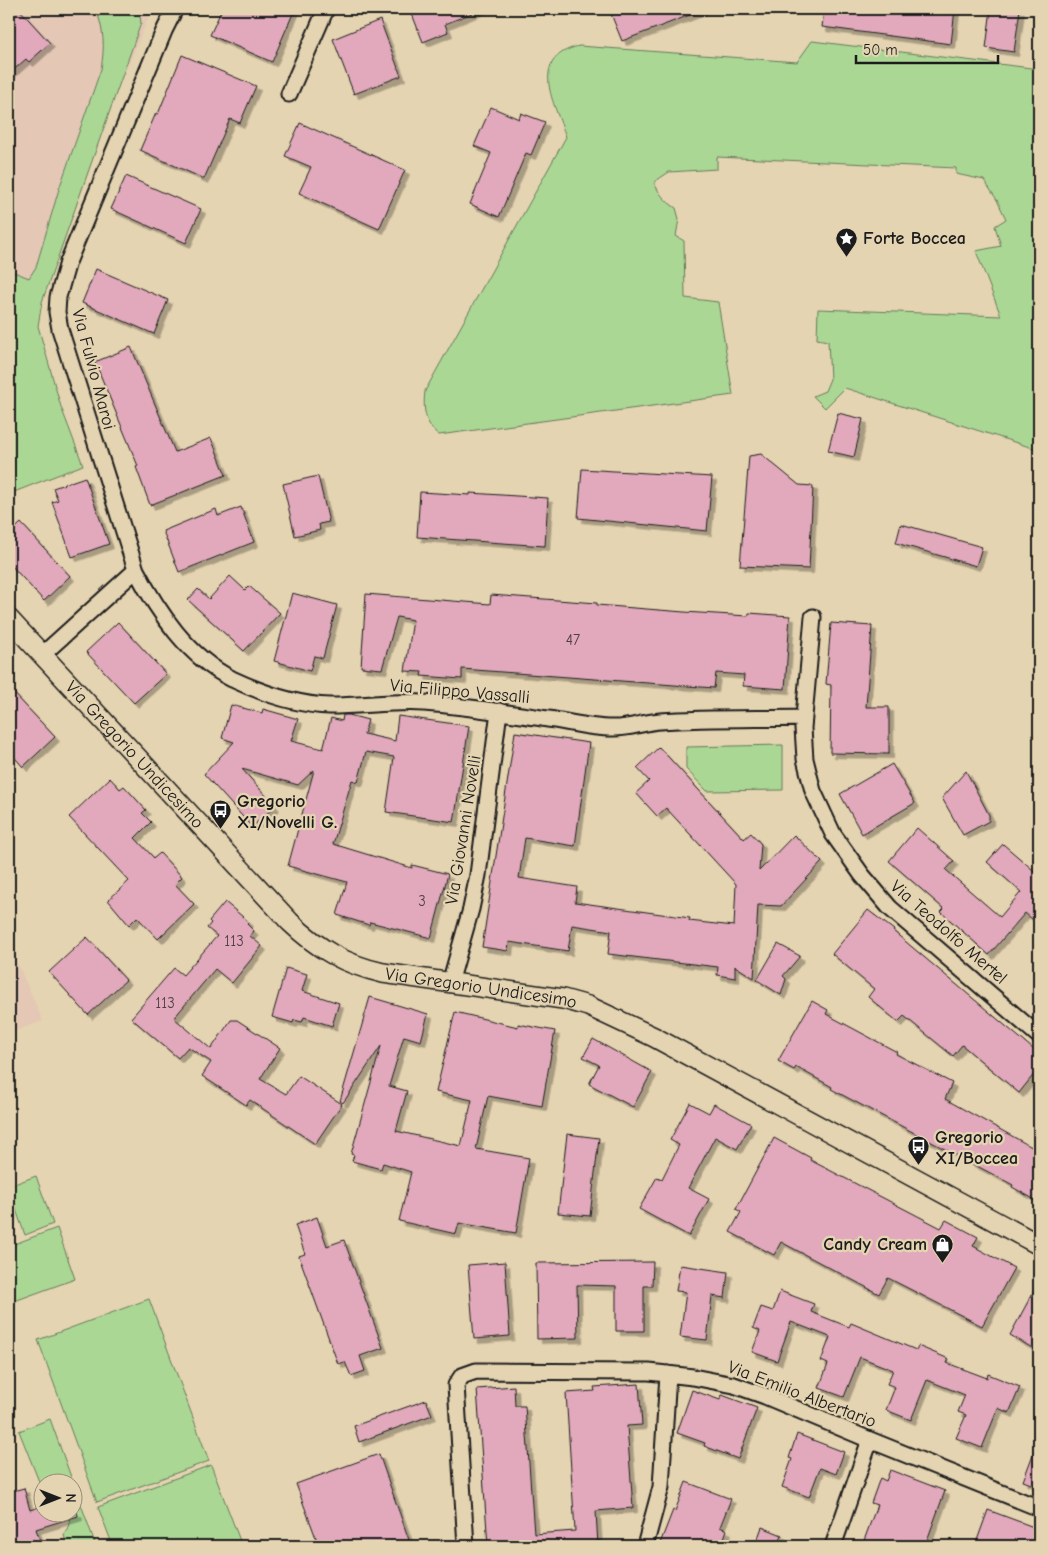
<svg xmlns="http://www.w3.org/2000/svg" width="1048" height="1555" viewBox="0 0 1048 1555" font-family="'Comic Neue',sans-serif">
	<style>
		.built { fill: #e4c7b4 }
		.green { fill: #abd795; stroke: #647a58 }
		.building { fill: #e1a9bb; stroke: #1c1c1c; filter: url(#shadow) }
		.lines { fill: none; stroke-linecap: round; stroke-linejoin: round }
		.minor-casing { stroke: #1c1c1c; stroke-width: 19 }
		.tertiary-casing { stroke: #1c1c1c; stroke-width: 22 }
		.minor { stroke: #e5d4b1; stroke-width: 15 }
		.tertiary { stroke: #e5d4b1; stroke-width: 19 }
		.labels { text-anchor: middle; stroke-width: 4.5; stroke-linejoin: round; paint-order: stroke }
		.number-label { font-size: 15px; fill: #4d3f44 }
		.poi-label { font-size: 18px; font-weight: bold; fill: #1c1c1c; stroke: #e5d4b1; text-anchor: start }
		.street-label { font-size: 18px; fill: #1c1c1c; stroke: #e5d4b1 }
	</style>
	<defs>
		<filter id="shadow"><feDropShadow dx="4.5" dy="4.5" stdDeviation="0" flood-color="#0004"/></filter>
	</defs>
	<rect width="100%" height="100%" fill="#e5d4b1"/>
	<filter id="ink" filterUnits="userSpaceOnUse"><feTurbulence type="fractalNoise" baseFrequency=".02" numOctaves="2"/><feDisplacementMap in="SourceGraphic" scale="10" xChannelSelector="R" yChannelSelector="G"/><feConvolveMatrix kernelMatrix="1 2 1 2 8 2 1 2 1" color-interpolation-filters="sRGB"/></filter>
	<g filter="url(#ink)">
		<!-- built -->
		<path class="built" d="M9,9H142L149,17L33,284L9,273Z
			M9,944L43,1021L9,1033Z"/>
		<!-- green -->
		<path class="green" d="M96,9H139L141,23L42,302L38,326L61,407L83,465L9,494V270L29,278L36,267L59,189L101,69C105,46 104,31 96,9Z
			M812,41L1039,69V450L845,388L825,408L813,396L825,391L830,379L828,341L817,339L818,309L1001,316L976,251L1001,246L995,226L1006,219L997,200L984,180L956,174V168L717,157V169L669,172L654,182C659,194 665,201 676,208L679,219L676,236L684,241L685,298L718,302L733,395L439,435C424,424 423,407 425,391L566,137C555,104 527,58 579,46L797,62Z
			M783,745V790L707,791L686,769V747Z
			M36,1176L53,1224L25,1235L9,1190V1186Z
			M57,1228L75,1279L9,1303V1246Z
			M149,1299L209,1461L97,1502L38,1340Z
			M50,1419L96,1546H67L64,1535L70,1523L71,1513L72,1512V1482H42V1489L19,1431Z
			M211,1465L242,1546H113L98,1507Z"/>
		<!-- building -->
		<path class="building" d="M9,9H19L50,43L29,62L26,59L9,74Z
			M222,9H295L272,62L210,35Z
			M410,9H482L445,24L448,32L423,42Z
			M609,9H702L703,10L622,41Z
			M824,9H955L951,44L822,27Z
			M991,9H1020L1014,52L986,48Z
			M380,20L401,76L354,94L333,39Z
			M182,55L256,86L240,123L230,119L204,179L140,150L156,113L158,114Z
			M491,107L519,119L521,113L545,122L531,155L526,153L499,217L470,204L491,153L474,146Z
			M300,123L405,170L379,229L299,193L311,167L285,156Z
			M126,176L201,209L186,243L111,209Z
			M96,269L168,300L154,334L82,303Z
			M131,347L175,452L211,438L226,475L150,505L136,467L138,466L95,362Z
			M838,413L863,419L854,457L828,451Z
			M761,454L799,485L813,486L809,569L740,566L749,456Z
			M582,469L712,477L707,531L578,518Z
			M318,476L329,522L319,524L320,530L295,536L283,484Z
			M85,477L109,544L72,557L52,502L58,500L53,488Z
			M420,492L470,495V493L548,498L545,546L417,537Z
			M241,507L254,542L179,572L163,531L216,509L218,516Z
			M21,523L70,576L44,601L9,563V534Z
			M901,524L982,547L976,566L896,543Z
			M230,576L245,590L249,586L280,613L244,651L188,600L198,589L209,599Z
			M292,593L337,605L323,658L314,656L310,671L274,661Z
			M366,594L490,604L491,595L597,603V605L684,612L748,616L749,613L790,616L785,689L743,686L744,675L716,673L714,688L462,669V679L421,676L422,672L405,671L413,620L397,617L382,669L361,667Z
			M118,622L166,674L134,703L86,652Z
			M831,623L872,626L866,707H889V754L830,753L831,685L826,684Z
			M9,688L55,737L23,767L9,751Z
			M231,705L262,713L263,709L298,719L291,741L323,749L331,718L342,721L343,715H349L368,720L364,734L395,741L398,716L469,726L454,822L386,812L394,757L366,752L358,782L352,780L333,844L412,868V865L448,874L431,938L370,922L369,925L337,915L347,882L288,866L314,770L298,785L242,769L275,806L252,827L204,774L234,742L222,738Z
			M515,732L589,743L575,846L525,838L519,878L577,887L575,902L690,918L689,921L734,926L736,884L666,808L657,816L636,793L649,781L637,768L659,747L744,839L751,833L761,844L759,871L794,835L822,862L781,906L758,905L754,978L735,966V978L717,975L718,967L608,954L611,931L572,925L568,951L509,942L508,951L482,947Z
			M892,764L915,803L862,834L840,794Z
			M966,771L989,815V821L963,835L942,798Z
			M110,778L120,789L124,786L146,810L142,813L151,822L135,838L154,858L160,853L182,877L175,884L194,904L158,939L137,917L129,925L108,900L129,881L69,817Z
			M917,828L954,861L946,870L1000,917L1021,892L987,862L1003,844L1039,875V925L1025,913L989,955L941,912L944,909L889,861Z
			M225,902L249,922L247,924L254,931L250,936L262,946L232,983L215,969L174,1018L211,1049L231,1020H237L280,1048L260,1079L286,1094L299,1076L342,1104L315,1144L250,1100L246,1105L202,1076L211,1062L188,1047L178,1058L131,1018L174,968L183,975L217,936L207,928L211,923L209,921Z
			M868,910L894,930L893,931L1039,1054V1068L1019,1093L962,1045L953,1056L904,1016L898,1022L868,997L874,989L832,954Z
			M87,937L126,980L88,1015L49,972Z
			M778,944L800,956L783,976L786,979L781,995L757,980Z
			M286,968L307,974L302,991L339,1003L332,1026L304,1017L302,1022L294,1020L293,1023L272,1017Z
			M370,997L428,1014L421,1041L404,1036L389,1086L407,1091L396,1131L461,1146L472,1100L436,1092L455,1012L518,1027V1024L555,1031L542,1106L488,1096L476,1149L529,1158L516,1233L459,1223L456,1234L399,1221L411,1172L383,1163L381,1169L352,1161L354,1155L351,1154L381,1046L343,1103L340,1101Z
			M812,1001L828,1010L826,1014L897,1052L896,1054L952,1083L945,1099L1039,1151V1202L1012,1187L1013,1185L831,1089L832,1087L796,1067L794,1070L778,1061Z
			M593,1039L652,1072L633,1107L589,1084L599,1065L583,1057Z
			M690,1103L709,1113L714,1104L751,1124L737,1149L715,1137L688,1188L709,1199L689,1236L639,1209L657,1177L662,1179L679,1145L670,1140Z
			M567,1134L599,1138L590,1216L558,1213Z
			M774,1138L811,1158L810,1160L941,1228L946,1220L978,1237L973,1246L1014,1268L982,1326L888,1278L879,1294L781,1242L774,1255L730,1232L741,1212L736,1209Z
			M317,1217L327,1246L344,1240L383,1348L360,1356L365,1371L351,1376L345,1362L338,1364L299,1256L305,1254L295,1225Z
			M505,1262L510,1336L474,1339L468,1265Z
			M653,1262L652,1286H644V1331H616V1286L577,1285L578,1338L537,1339L536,1263Z
			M680,1265L728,1272L725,1298L712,1296L707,1340L680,1337L686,1292L676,1291Z
			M1039,1281V1340L1034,1349L1010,1335Z
			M780,1291L814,1304L811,1312L849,1327L851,1323L916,1350L918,1346L949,1359L947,1363L987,1378L988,1374L1020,1387L1009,1413L998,1408L982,1448L956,1438L966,1415L958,1412L965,1395L927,1380L911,1420L886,1410L895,1387L887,1384L893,1370L860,1357L844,1397L819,1388L828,1364L821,1361L830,1337L791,1322L777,1361L752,1352L760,1331L753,1328L761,1307L773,1311Z
			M639,1384L642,1425L627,1426L633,1508L596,1511L598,1546H488L477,1389L514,1386L515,1406H525L534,1534L575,1531L566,1393L595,1391L594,1387Z
			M692,1390L720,1400L722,1395L757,1408L738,1459L704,1446L705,1443L677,1433Z
			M426,1400L432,1415L359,1442L354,1426Z
			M797,1434L844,1452L836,1474L820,1468L809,1497L782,1487L792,1459L789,1458Z
			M1038,1441H1039V1487L1023,1481Z
			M379,1454L409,1540L391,1546H319L296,1484Z
			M890,1470L945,1491L925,1546H862L877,1505L871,1503L880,1478L886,1481Z
			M686,1482L731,1499L720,1527L727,1530L721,1546H659L673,1510L675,1511Z
			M24,1488L30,1510L42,1506V1512H77L78,1516L36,1529L42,1546H9V1492Z
			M988,1510L1039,1529V1546H975Z
			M762,1527L782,1535L778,1546H755Z"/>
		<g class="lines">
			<defs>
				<path id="minor" d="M289,94L326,9
					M136,570C158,612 188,657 232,679C262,693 297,705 330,706C362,706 393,701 424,703C466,706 507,713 548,719C569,722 591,728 612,728C628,729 644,722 660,721C708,718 756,719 804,718
					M813,617L803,728L805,759L813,791L833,834L862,875L890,908L1039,1036
					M42,655L136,570L60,329L57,312L58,297L68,262L164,31L175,9
					M450,983L471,909L478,875L499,711
					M466,1546L456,1385L462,1376L476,1371L649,1372L693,1377L734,1385L765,1396L870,1440L1039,1508
					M645,1546L661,1487L668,1374
					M833,1546L870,1440"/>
				<g id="tertiary">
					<path id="s1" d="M9,619L290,922C318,949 344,964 383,973L563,999L588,1006L654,1037L1039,1245"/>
				</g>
			</defs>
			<!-- minor casing -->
			<use href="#minor" class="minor-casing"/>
			<!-- tertiary casing -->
			<use href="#tertiary" class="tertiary-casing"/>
			<!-- minor -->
			<use href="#minor" class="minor"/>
			<!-- tertiary -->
			<use href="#tertiary" class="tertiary"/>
		</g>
	</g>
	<!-- icons -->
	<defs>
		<symbol id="sight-pin" viewBox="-11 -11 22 30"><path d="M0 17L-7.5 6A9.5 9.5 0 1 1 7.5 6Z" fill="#1c1c1c" stroke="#e5d4b1"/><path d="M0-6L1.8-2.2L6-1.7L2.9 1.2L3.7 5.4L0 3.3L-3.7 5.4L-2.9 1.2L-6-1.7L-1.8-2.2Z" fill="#fff"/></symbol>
		<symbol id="bus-pin" viewBox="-11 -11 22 30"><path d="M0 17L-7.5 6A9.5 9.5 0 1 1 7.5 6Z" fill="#1c1c1c" stroke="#e5d4b1"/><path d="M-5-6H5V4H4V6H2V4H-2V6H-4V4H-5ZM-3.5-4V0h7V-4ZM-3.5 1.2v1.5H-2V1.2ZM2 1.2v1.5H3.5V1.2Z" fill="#fff"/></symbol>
		<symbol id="shop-pin" viewBox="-11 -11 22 30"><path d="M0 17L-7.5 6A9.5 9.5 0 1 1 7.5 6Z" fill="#1c1c1c" stroke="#e5d4b1"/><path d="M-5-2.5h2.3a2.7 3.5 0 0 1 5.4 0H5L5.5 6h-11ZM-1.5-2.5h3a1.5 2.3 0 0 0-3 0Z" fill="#fff"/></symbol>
	</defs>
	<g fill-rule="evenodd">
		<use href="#sight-pin" x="834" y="226" width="25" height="34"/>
		<use href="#bus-pin" x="208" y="798" width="25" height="34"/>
		<use href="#bus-pin" x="906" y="1134" width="25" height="34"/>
		<use href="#shop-pin" x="930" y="1232" width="25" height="34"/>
	</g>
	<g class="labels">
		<!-- number labels -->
		<g class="number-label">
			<text x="573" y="645">47</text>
			<text x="422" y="906">3</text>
			<text x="234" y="946">113</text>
			<text x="165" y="1008">113</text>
		</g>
		<!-- poi labels -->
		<g class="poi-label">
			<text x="863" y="244">Forte Boccea</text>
			<text x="237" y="807">Gregorio<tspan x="237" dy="21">XI/Novelli G.</tspan></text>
			<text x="935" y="1143">Gregorio<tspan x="935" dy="21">XI/Boccea</tspan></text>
			<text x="927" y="1250" text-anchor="end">Candy Cream</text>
		</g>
		<!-- street labels -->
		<g class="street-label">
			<text transform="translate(94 369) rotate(75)" y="6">Via Fulvio Maroi</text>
			<text transform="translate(460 691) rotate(5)" y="6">Via Filippo Vassalli</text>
			<text dy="6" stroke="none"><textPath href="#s1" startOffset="185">Via Gregorio Undicesimo</textPath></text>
			<text transform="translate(463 830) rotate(-81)" y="6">Via Giovanni Novelli</text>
			<text transform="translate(949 932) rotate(41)" y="6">Via Teodolfo Mertel</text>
			<text dy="6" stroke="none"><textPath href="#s1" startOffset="620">Via Gregorio Undicesimo</textPath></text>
			<text transform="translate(802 1394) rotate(21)" y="6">Via Emilio Albertario</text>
		</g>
	</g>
	<!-- margin -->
	<rect width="1048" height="1555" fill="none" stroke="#e5d4b1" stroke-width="30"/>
	<rect x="15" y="15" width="1018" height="1525" fill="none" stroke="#1c1c1c" stroke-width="2" filter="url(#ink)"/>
	<!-- north arrow -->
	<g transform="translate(58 1498) rotate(90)"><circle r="24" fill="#e5d4b1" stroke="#958a75"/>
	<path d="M0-4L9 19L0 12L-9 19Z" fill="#1c1c1c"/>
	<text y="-8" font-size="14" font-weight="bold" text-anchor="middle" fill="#1c1c1c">N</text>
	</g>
	<!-- scale -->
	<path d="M856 55v8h142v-8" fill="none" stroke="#1c1c1c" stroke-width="2.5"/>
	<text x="863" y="55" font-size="15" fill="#1c1c1c" stroke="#e5d4b1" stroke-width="4" paint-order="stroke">50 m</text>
</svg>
